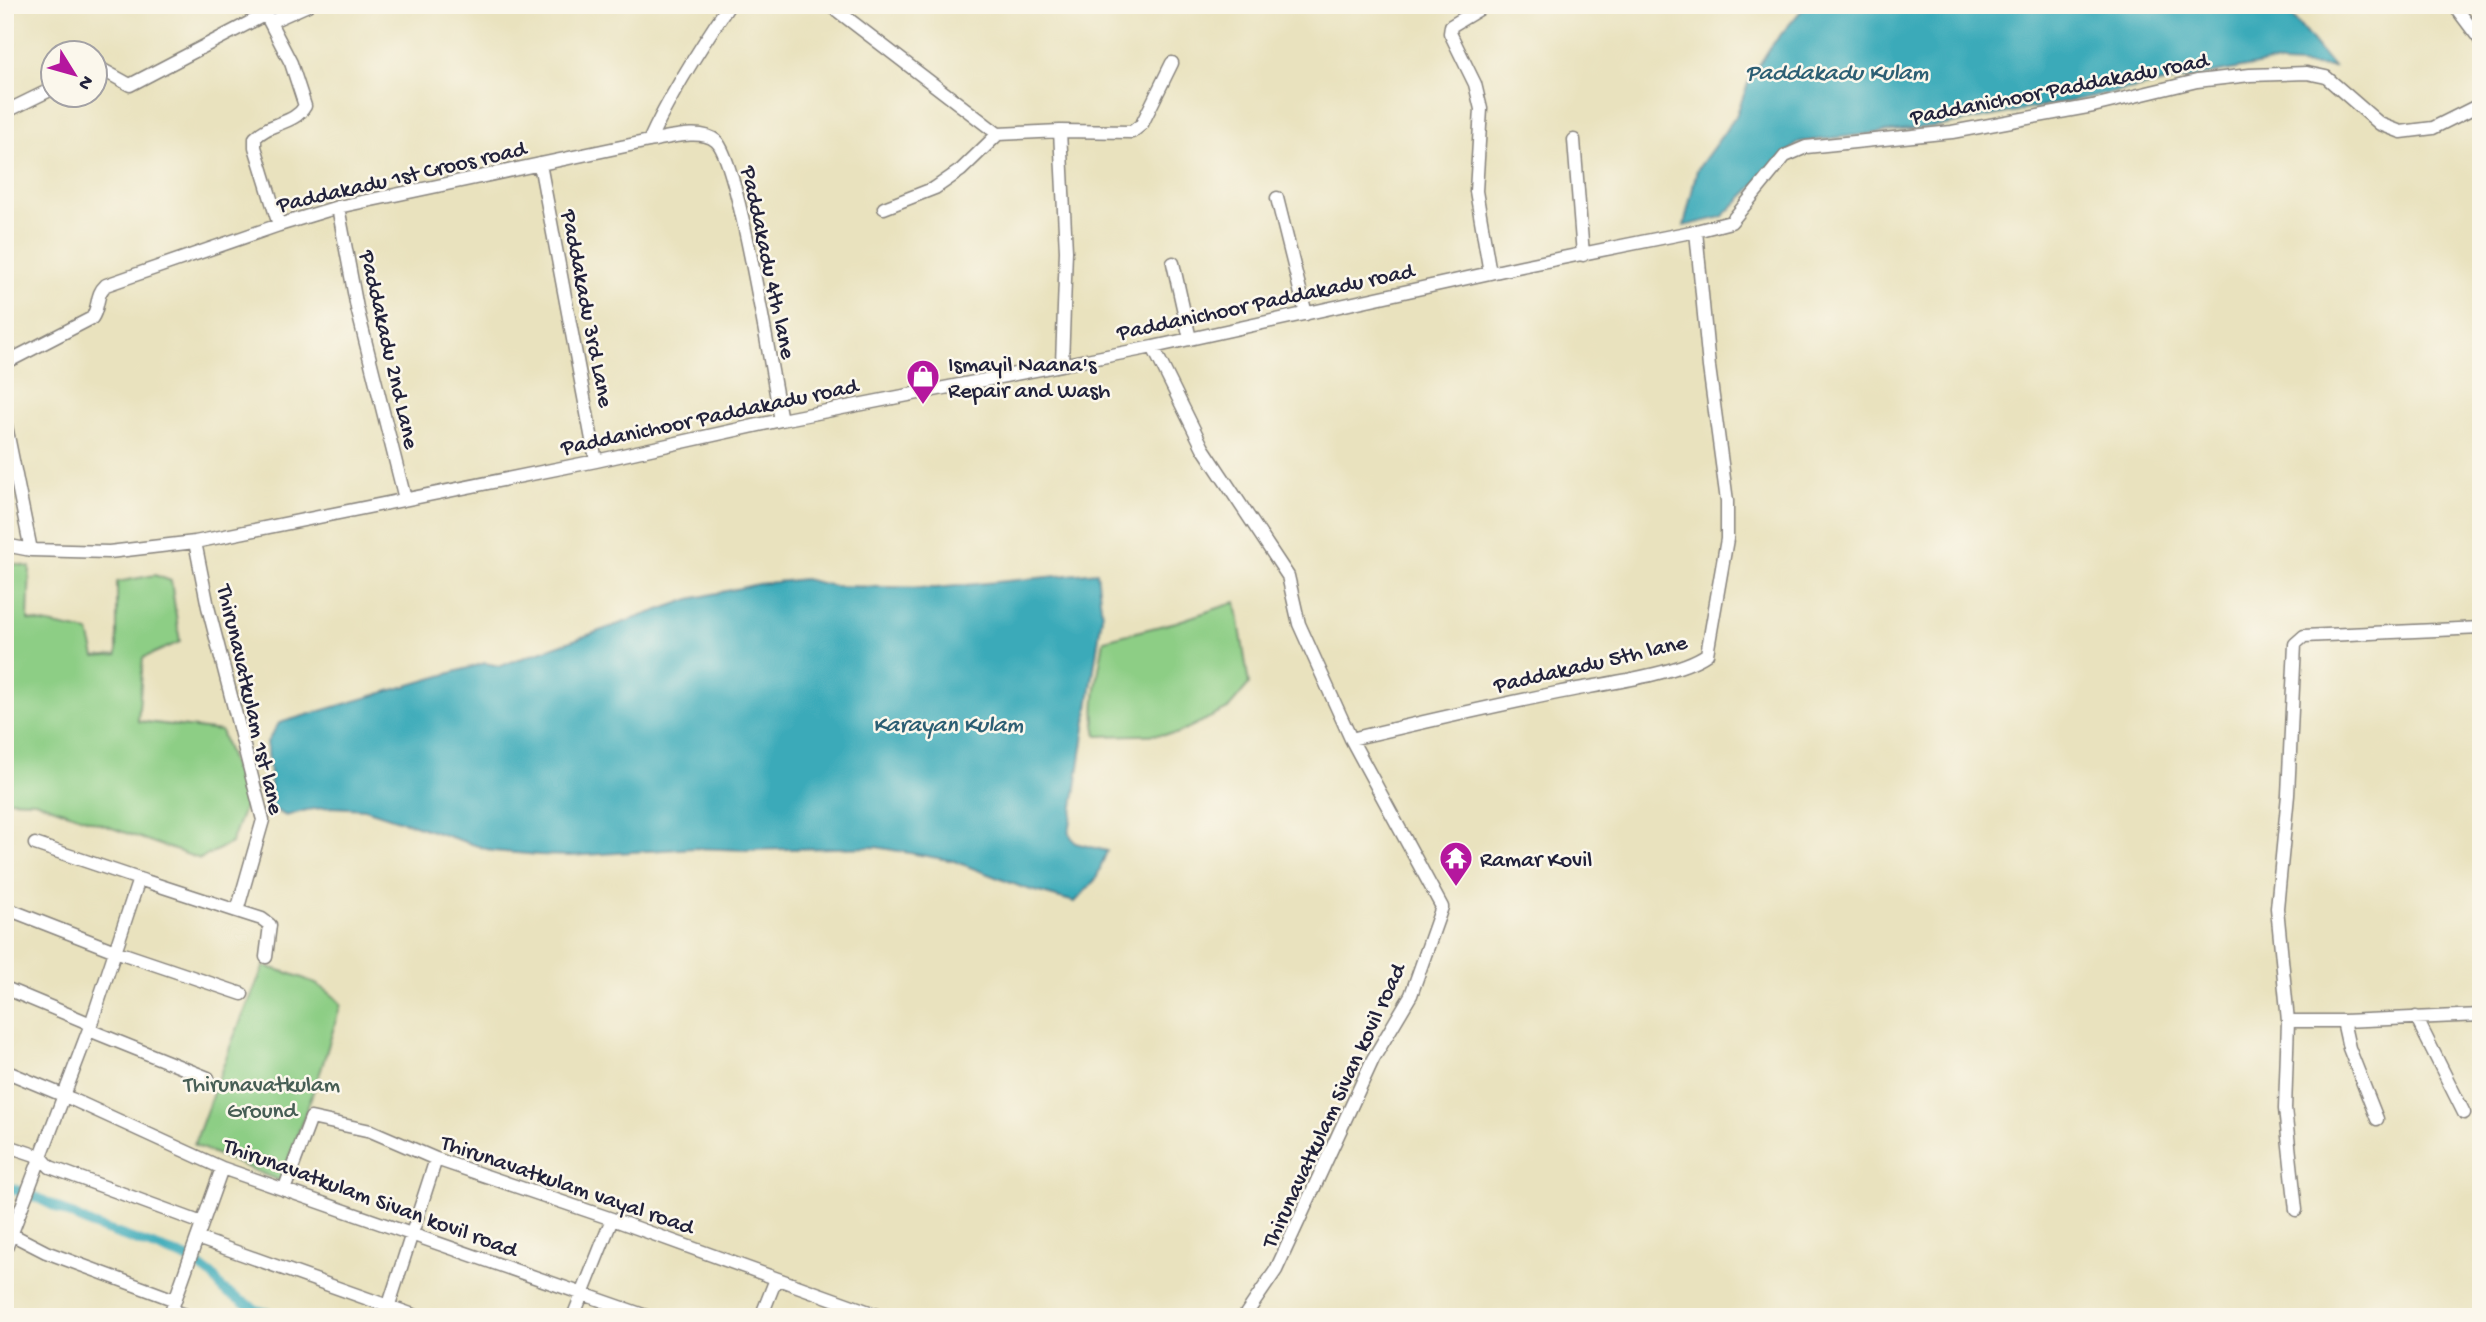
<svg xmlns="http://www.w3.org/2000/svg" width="2486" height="1322" viewBox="0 0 2486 1322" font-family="'Gochi Hand',sans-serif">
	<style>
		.green { fill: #8dce85; stroke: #587860; stroke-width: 2 }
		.water { fill: #3baab9; stroke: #2e667a; stroke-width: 2 }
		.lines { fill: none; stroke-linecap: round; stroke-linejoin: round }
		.canal { stroke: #3baab9; stroke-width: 10 }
		.minor-casing { stroke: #86827c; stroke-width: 15 }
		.minor { stroke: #fff; stroke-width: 12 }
		.labels { text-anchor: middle; stroke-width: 5; stroke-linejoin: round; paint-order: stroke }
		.street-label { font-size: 23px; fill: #22223b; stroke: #fbf7ec }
		.poi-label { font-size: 23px; fill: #22223b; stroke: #fbf7ec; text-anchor: start }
		.park-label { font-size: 23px; fill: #475e55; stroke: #fbf7ec }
		.water-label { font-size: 24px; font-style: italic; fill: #2d5f74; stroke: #fbf7ec }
	</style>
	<rect width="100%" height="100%" fill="#fbf7ec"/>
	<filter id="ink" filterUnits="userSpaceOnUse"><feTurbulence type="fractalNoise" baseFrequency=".0143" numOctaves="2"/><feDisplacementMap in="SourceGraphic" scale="14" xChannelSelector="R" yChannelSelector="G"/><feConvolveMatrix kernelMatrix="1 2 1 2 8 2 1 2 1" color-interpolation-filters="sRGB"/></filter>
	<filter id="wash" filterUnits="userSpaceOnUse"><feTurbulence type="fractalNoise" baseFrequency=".00686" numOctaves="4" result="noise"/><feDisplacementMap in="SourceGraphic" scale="28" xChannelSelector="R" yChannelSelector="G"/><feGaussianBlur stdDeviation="1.57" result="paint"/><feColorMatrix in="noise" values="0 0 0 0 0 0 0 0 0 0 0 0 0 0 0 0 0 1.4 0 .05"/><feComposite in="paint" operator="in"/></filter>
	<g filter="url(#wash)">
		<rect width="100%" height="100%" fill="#e9e2be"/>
		<!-- green -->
		<path class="green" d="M5,464L15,501L5,502Z
			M5,562L30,567L28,620L89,632L95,657L117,655V582L155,575L171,581L180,642L143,658L138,721L221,731L246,803L231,843L200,859L35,801L5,800Z
			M1236,602L1249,684L1228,709L1176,734L1097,736C1090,705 1099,672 1104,640L1176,622Z
			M264,966C292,974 322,981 341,1004L321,1070L283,1174L282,1182L194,1145L233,1039Z"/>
		<!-- water -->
		<path class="water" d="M1806,5H2283L2333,67L2267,63L1946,125L1799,142L1722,217L1684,226L1697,170L1736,116L1749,81L1771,46Z
			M1097,572L1102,616L1069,833L1075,843L1107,851L1096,879L1075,902L1024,888L954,861L876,847L747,850L694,848L570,856L539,855L493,851L365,809L331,807L307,810L286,816L273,809L267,742L279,723L485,663L500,666L690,599L758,584L804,579L834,586L936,588Z"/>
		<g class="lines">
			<!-- canal -->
			<path class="canal" d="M5,1186L38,1198L92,1225L190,1259L214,1277L223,1290L257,1310L282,1317"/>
		</g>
	</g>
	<g filter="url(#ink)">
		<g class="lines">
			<defs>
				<path id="minor" d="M261,5L291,63L305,106C294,125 271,121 255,138V147L279,225
					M830,5L998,134L1060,131L1066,251L1062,364
					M1486,5L1451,26L1450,33L1475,84L1481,109L1476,191L1490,273
					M2454,5L2481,41
					M270,22L308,5
					M94,70H103L130,85L266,14
					M5,112L52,89
					M1060,131L1132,132L1142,124L1172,63
					M1574,140L1583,255
					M649,141C667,138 702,128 716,141C739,161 772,377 781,420
					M540,164L596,461
					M1277,198L1306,314
					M338,207L357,308L405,499
					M884,208L935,188L961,170L998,134
					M1173,263L1190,339
					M1153,347L1203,448L1288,576L1299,624L1351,739L1442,907L1411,995L1373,1059L1276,1270L1244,1317
					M5,363L92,318C100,306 95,295 106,285L279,225L338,207L649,141C671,93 699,49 729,5
					M5,421L31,550
					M5,545L31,550L109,552L195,542L596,461L781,420L1153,347L1522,266L1696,231L1731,222L1785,156L1806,147L1952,132L2093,106L2197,81L2250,75L2307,73L2326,77L2380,124L2401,132L2433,128L2481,104
					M2481,628L2304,636L2295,644L2288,795L2277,908L2288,1021H2343L2481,1015
					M1351,739C1419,723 1488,707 1557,693C1595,685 1678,675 1707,654L1727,539V501L1709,367L1696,231
					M35,844L139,879
					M5,908L115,951L242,994
					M237,911L262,919L270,925L266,957
					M5,988L91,1024
					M2416,1017L2464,1113
					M2288,1021L2285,1109L2296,1210
					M2343,1021L2349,1048L2377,1119
					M89,1030L208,1078
					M5,1071L65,1096L222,1168L649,1317
					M5,1145L41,1157L50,1167L202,1223
					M284,1190L311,1118L371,1131L436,1159L612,1219L883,1317
					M7,1232L46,1252L175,1300
					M197,1238L419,1317
					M5,1251L91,1024L139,879L237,911L263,820L208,607L195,542
					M172,1310L191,1317
					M5,1313L15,1317
					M169,1317L222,1168
					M385,1317L436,1159
					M573,1317L612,1219
					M761,1317L776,1279"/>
			</defs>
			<!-- minor casing -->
			<use href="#minor" class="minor-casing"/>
			<!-- minor -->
			<use href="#minor" class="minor"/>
		</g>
	</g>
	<!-- icons -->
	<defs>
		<symbol id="shop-pin" viewBox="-11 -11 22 30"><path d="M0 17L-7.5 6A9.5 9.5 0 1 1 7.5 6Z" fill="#b5179e" stroke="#fbf7ec"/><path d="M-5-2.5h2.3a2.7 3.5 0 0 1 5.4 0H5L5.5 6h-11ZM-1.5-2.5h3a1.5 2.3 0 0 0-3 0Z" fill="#fff"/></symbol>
		<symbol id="temple-pin" viewBox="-11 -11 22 30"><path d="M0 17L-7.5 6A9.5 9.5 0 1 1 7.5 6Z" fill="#b5179e" stroke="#fbf7ec"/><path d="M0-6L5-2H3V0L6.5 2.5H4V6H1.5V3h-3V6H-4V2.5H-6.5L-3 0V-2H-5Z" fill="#fff"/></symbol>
	</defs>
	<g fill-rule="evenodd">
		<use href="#shop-pin" x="904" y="357" width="38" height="52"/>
		<use href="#temple-pin" x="1437" y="839" width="38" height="52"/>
	</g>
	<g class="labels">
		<!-- street labels -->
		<g class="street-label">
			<text transform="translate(2059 87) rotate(-11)" y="8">Paddanichoor Paddakadu road</text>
			<text transform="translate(401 175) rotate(-13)" y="8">Paddakadu 1st Croos road</text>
			<text transform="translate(770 262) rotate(78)" y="8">Paddakadu 4th lane</text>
			<text transform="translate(1265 300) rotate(-12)" y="8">Paddanichoor Paddakadu road</text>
			<text transform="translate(589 308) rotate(79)" y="8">Paddakadu 3rd Lane</text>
			<text transform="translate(391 349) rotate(77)" y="8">Paddakadu 2nd Lane</text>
			<text transform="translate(709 415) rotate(-12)" y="8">Paddanichoor Paddakadu road</text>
			<text transform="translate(1590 662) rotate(-13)" y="8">Paddakadu 5th lane</text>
			<text transform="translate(252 699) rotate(77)" y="8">Thirunavatkulam 1st lane</text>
			<text transform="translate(1332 1105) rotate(-65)" y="8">Thirunavatkulam Sivan kovil road</text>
			<text transform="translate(568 1183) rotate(19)" y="8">Thirunavatkulam vayal road</text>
			<text transform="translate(371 1196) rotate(20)" y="8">Thirunavatkulam Sivan kovil road</text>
		</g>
		<!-- poi labels -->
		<g class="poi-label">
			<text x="948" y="371">Ismayil Naana's<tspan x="948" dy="26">Repair and Wash</tspan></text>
			<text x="1480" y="866">Ramar Kovil</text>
		</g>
		<!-- park labels -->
		<g class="park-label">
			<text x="262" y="1091">Thirunavatkulam<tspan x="262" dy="26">Ground</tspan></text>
		</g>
		<!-- water labels -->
		<g class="water-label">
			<text x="1837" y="79">Paddakadu Kulam</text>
			<text x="948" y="731">Karayan Kulam</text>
		</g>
	</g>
	<!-- margin -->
	<rect width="2486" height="1322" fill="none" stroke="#fbf7ec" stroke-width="28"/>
	<!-- north arrow -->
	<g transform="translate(74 74) rotate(127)"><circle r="33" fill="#fbf7ec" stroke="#a4a2a5" stroke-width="2"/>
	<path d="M0-5L12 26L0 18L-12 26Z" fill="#b5179e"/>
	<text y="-10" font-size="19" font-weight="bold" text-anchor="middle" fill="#22223b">N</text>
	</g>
</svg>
